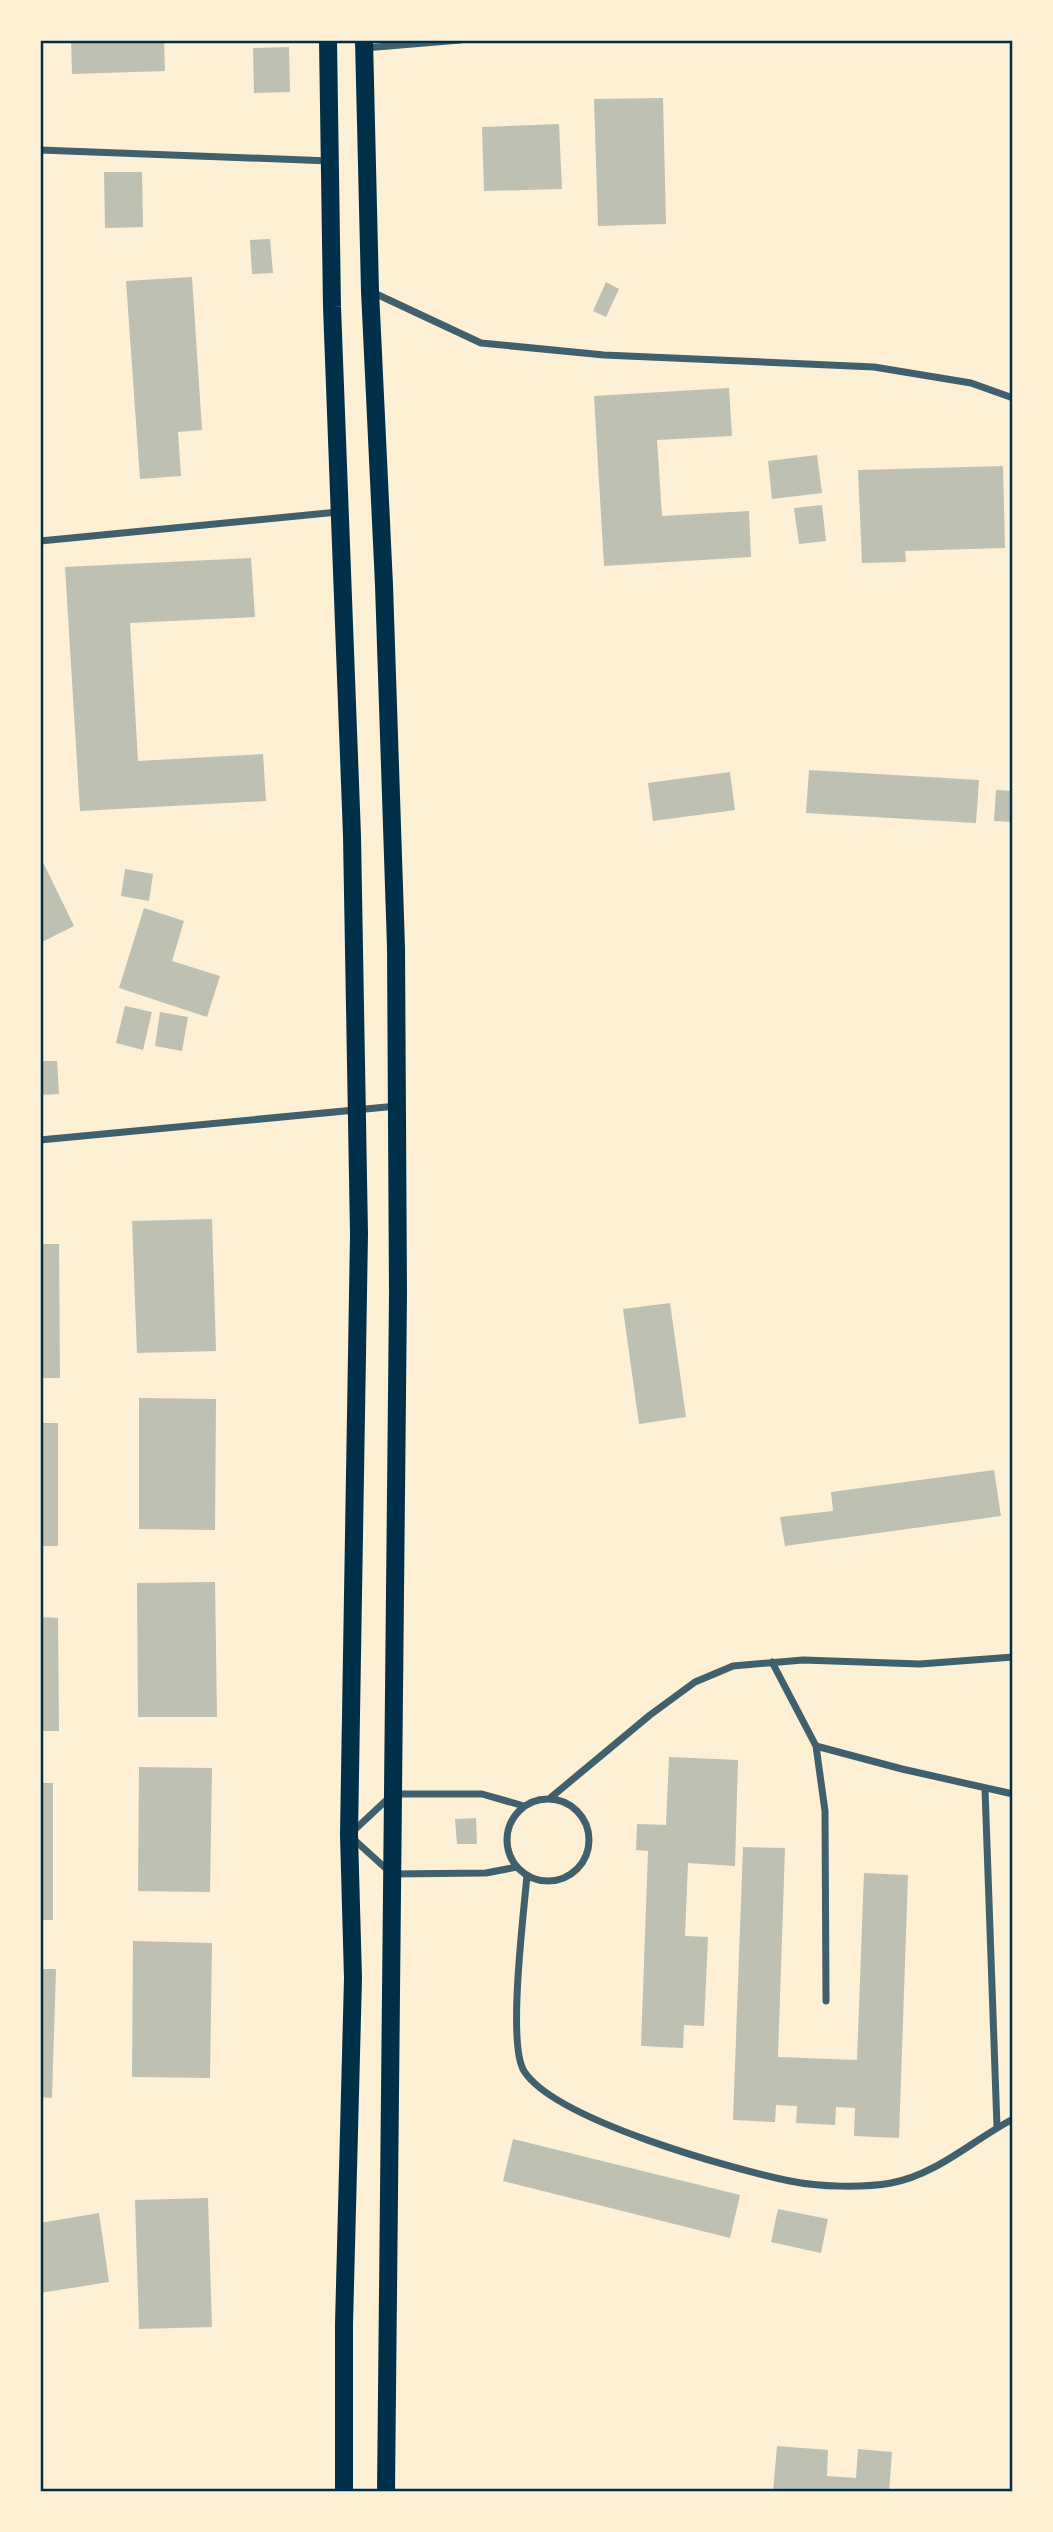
<svg xmlns="http://www.w3.org/2000/svg" width="1053" height="2532" viewBox="0 0 1053 2532" font-family="'Alegreya Sans',sans-serif">
	<style>
		.building { fill: #bec0b2 }
		.lines { fill: none; stroke-linecap: round; stroke-linejoin: round }
		.minor { stroke: #3f606c; stroke-width: 7 }
		.primary { stroke: #003049; stroke-width: 18 }
		.neatline { fill: none; stroke: #003049; stroke-width: 2.5 }
	</style>
	<rect width="100%" height="100%" fill="#fdf0d5"/>
	<!-- building -->
	<path class="building" d="M71,40H164L165,71L72,74Z
		M289,47L290,92L254,93L253,48Z
		M663,98L666,224L598,226L594,99Z
		M559,124L562,189L484,191L482,127Z
		M104,172H142L143,227L105,228Z
		M270,239L273,273L252,274L250,240Z
		M192,277L202,430L178,432L181,476L140,479L126,281Z
		M606,282L619,289L606,317L593,311Z
		M729,388L732,436L657,440L662,516L749,511L751,557L604,566L594,396Z
		M817,455L822,493L772,499L768,461Z
		M1003,466L1005,548L905,551L906,562L862,563L858,470Z
		M822,505L826,541L799,544L794,508Z
		M251,558L255,617L130,623L138,761L263,754L266,801L80,811L65,567Z
		M809,770L979,780L976,823L806,813Z
		M730,772L735,810L653,821L648,783Z
		M996,790L1013,791V822L994,821Z
		M40,856L74,926L40,943Z
		M125,869L153,874L149,901L121,896Z
		M144,908L184,921L172,961L220,976L207,1017L119,988Z
		M125,1006L152,1012L143,1050L116,1043Z
		M160,1012L188,1017L182,1051L155,1046Z
		M40,1061H57L59,1094L40,1095Z
		M212,1219L216,1351L137,1353L132,1221Z
		M40,1244H59L60,1378H40Z
		M670,1303L686,1417L639,1424L623,1309Z
		M139,1398L216,1399L215,1530L139,1529Z
		M40,1423H58V1546H40Z
		M994,1470L1001,1516L785,1546L780,1517L833,1511L831,1492Z
		M215,1582L217,1717H138L137,1583Z
		M40,1617L58,1618L59,1731H40Z
		M669,1757L738,1760L735,1866L688,1863L685,1936L708,1937L704,2026L684,2025L683,2048L641,2046L648,1851L636,1850L637,1824L666,1825Z
		M139,1767L212,1768L210,1892L138,1891Z
		M40,1783H53V1920H40Z
		M476,1818L477,1844H457L455,1819Z
		M743,1847L785,1848L778,2057L857,2060L864,1873L908,1875L899,2138L854,2136L855,2108L836,2107L835,2125L796,2123L797,2106L776,2105L775,2122L733,2120Z
		M133,1941L212,1943L210,2078L132,2077Z
		M40,1969H56L52,2098L40,2097Z
		M513,2139L740,2195L730,2238L503,2181Z
		M208,2198L212,2327L139,2329L135,2200Z
		M778,2209L828,2219L821,2253L771,2242Z
		M99,2213L109,2282L40,2293V2223Z
		M777,2446L828,2450L827,2476L856,2478L858,2449L892,2452L889,2492H773Z"/>
	<g class="lines">
		<!-- minor -->
		<path class="minor" d="M365,48L460,40
			M40,150L330,161
			M372,292L481,343L604,355L874,367L971,383L1013,398
			M40,541L338,512
			M40,1140L397,1106
			M772,1662L816,1746L825,1811L826,2001
			M816,1746L902,1769L1013,1794
			M985,1789L997,2127
			M507 1840a41 41 0 1 1 82 0a41 41 0 1 1-82 0Z
			M549,1799L650,1715L695,1682L733,1666L803,1660L920,1664L1013,1657
			M517,1867L486,1873L392,1874L349,1835L393,1794H482L524,1806
			M527,1875C524,1912 507,2044 524,2071C555,2120 732,2169 790,2181C819,2187 863,2188 891,2183C936,2175 973,2140 1013,2119"/>
		<!-- primary -->
		<path class="primary" d="M328,40L332,307L352,836L359,1234L349,1835L353,1978L344,2324V2492
			M364,40L370,291L384,585L396,947L398,1294L386,2492"/>
	</g>
	<!-- border -->
	<rect width="1053" height="2532" fill="none" stroke="#fdf0d5" stroke-width="84"/>
	<rect x="42" y="42" width="969" height="2448" class="neatline"/>
</svg>
